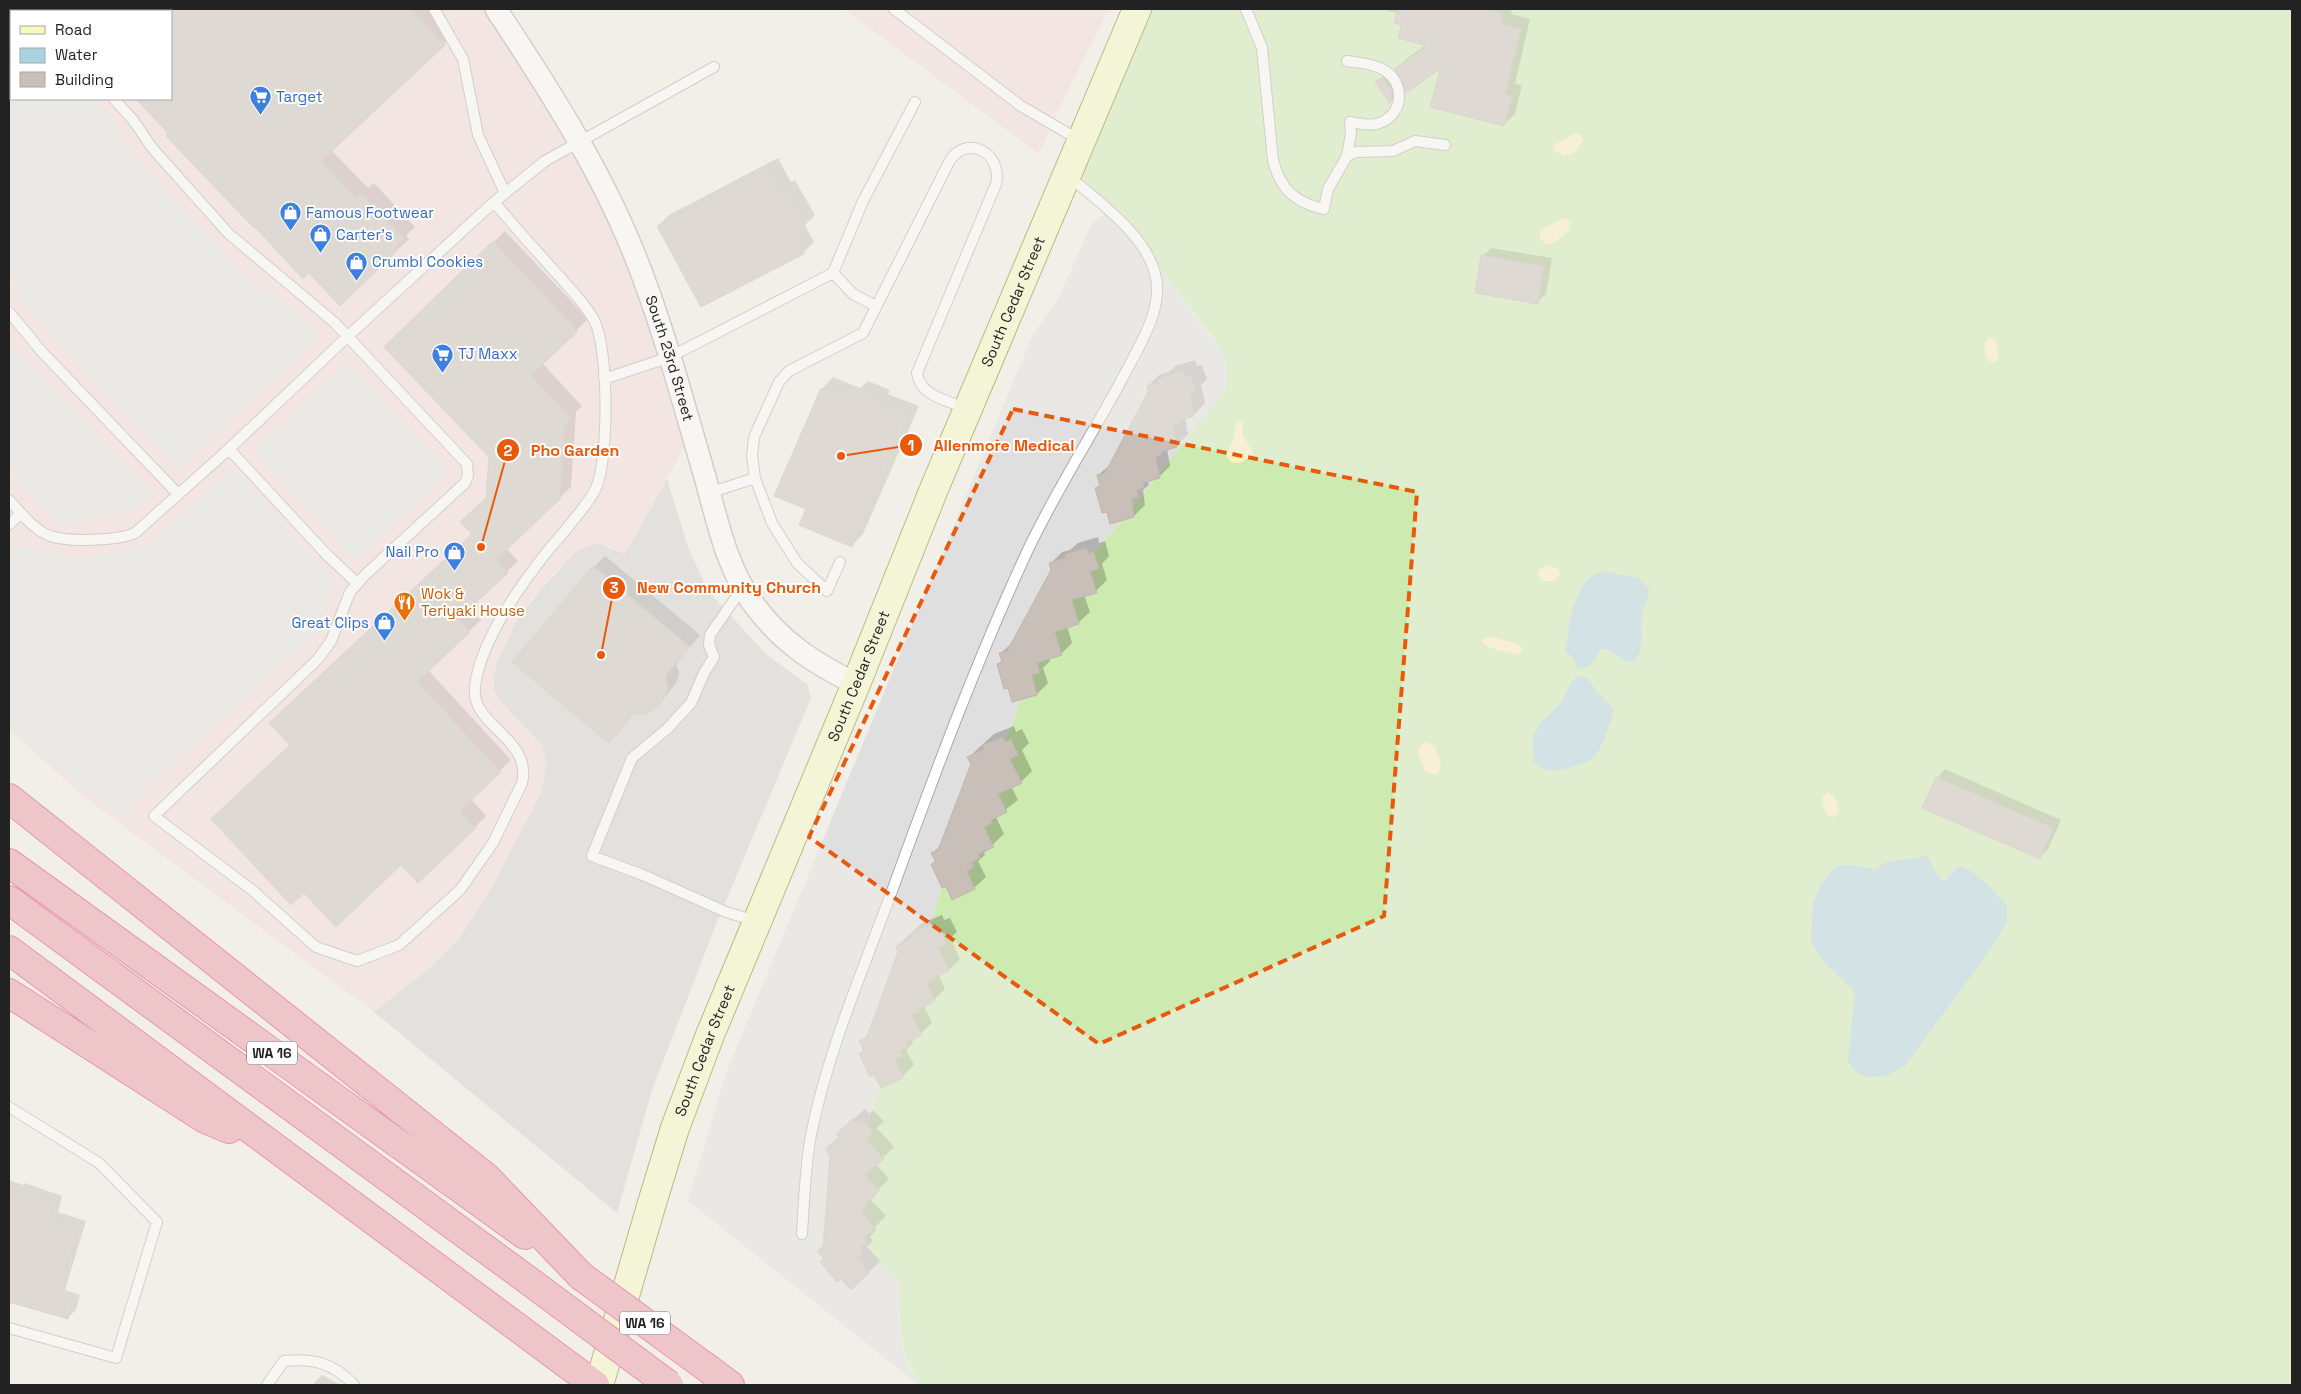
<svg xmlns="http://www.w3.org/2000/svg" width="2301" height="1394" viewBox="0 0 2301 1394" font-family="'Space Grotesk',sans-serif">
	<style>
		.residential { fill: #e0dfdf }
		.commercial { fill: #f2dad9; fill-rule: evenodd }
		.religious { fill: #d0d0d0 }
		.grass { fill: #cdebb0 }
		.sand { fill: #fff1ba }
		.parking { fill: #e2e2e2 }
		.water { fill: #aad3df }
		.shadow { fill: #0003; fill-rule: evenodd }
		.building { fill: #c7bfb8; stroke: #c4b6ab }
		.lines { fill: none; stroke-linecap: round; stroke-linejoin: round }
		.lane-casing { stroke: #a9a9a9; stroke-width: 12 }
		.street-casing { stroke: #a9a9a9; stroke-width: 24 }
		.secondary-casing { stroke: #707d05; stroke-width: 30 }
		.highway-casing { stroke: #dc2a67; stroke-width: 30 }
		.lane { stroke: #fff; stroke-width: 10 }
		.street { stroke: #fff; stroke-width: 21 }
		.secondary { stroke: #f7fabf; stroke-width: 28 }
		.highway { stroke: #e892a2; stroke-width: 28 }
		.highway-bridge-casing { stroke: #dc2a67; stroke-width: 30; stroke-linecap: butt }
		.highway-bridge { stroke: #e892a2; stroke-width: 28 }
		.marked { fill: none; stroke: #e8590c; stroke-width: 4; stroke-dasharray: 10 6; stroke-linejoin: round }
		.labels { text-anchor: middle; stroke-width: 4; stroke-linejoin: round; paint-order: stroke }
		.shield { fill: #fff; stroke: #646464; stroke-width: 1 }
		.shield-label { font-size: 14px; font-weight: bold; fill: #222 }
		.shop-label { font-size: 15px; fill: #366cbe; stroke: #fff; text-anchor: start }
		.street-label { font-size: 15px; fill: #222; stroke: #fff }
		.food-label { font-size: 15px; fill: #c56008; stroke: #fff; text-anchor: start }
		.leader { fill: none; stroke: #e8590c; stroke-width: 2 }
		.callout-dot { fill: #e8590c; stroke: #fff; stroke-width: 2 }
		.mark-label { font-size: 15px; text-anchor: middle; font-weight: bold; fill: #fff }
		.callout-label { font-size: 16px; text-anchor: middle; font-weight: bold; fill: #e8590c; stroke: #fff; stroke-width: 4; stroke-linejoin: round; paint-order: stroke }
	</style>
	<rect width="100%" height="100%" fill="#f2efe9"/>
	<!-- residential -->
	<path class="residential" d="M1109,210L1146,251L1223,353L1227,365V388L1140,498L1056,597L1012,725L949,866L851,1179L871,1253L900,1283L898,1315L901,1340L905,1358L913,1374L922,1385H919L688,1201L726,1073L1033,334L1058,299L1091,225Z"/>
	<!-- commercial -->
	<path class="commercial" d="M9,9H496L590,162L692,433L625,554L608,546L557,570L530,601L517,620L497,663L493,684L505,706L542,745L546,762L542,791L491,889L459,939L429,969L374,1012L83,796L9,729ZM11,11H171V99H11Z
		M844,9H1109L1066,94L1039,154Z"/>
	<!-- religious -->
	<path class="religious" d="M667,479L688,547L708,591L767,655L807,684L811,698L715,927L652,1090L617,1213L374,1012L429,969L459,939L491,889L542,791L546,762L542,745L505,706L494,690V676L497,663L517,620L542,588L578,550L597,543L625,554Z"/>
	<!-- grass -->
	<path class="grass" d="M1137,9H2292V1385H922C898,1356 898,1320 900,1283L871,1253L851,1179L949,866L1012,725L1057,597L1140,498L1227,388V365L1223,353L1210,334L1146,251L1066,175Z"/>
	<!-- sand -->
	<path class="sand" d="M1573,134H1580L1583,140C1581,148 1574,155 1565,156L1553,150V145L1567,139Z
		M1563,218L1570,222L1569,231L1554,243L1546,244L1540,239V231Z
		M1989,338L1993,339L1997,344L1998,359L1995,363L1989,361L1986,356L1984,344Z
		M1237,420L1242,422L1243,435L1252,451V455L1241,463H1232L1226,456L1233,440Z
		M1548,565L1559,569L1560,576L1553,581H1544L1539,577C1536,570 1542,567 1548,565Z
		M1489,636L1515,643L1522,647V652L1515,655C1506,651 1486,649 1481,641Z
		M1426,742L1435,746C1438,757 1445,767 1436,775L1426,772L1418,754L1420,746Z
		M1828,792C1836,796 1839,804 1838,813L1834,817L1826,814L1822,803L1823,796Z"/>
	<!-- parking -->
	<path class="parking" d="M11,32V99H94L113,119L121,142L253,284L273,294L321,335L177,469L22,303L9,272V34Z
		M9,341L152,493L134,509L64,525L52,517L9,471Z
		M347,362L450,472L355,560L254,451Z
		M233,468L336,580L315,633L148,786L121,819L9,729V550L14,545L77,558L127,551L155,540Z"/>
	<!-- water -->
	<path class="water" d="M1603,571L1638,578L1649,588C1649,598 1644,606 1642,616C1639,631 1646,649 1634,662H1627L1606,649L1600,650C1593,663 1592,670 1576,667C1576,660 1571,654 1565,652C1570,625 1572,580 1603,571Z
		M1581,676L1588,678L1596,691L1613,708V715C1608,728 1603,744 1596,755C1590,764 1558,772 1548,770C1543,769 1539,766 1534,762C1533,753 1531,741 1535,732C1541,719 1556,711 1563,700C1568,691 1570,678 1581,676Z
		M1927,856C1934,866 1934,874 1944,881L1959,866C1980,873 1992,889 2007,905V922L1992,947L1905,1066C1886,1078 1859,1086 1848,1060L1855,992L1823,961L1811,942L1813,904L1820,886L1836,866L1853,865L1876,870L1884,863Z"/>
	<!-- shadow -->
	<path class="shadow" d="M61,9H432L455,33L331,150L368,188L374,183L415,227L406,236L409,239L340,304L137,99H171V11H64Z
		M1389,9H1512L1511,14L1530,19L1515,84L1522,85L1515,114L1504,124L1442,66L1396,69L1406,59L1427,44L1403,24L1398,13L1388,11Z
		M1385,76L1394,89L1393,99L1390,102L1379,80Z
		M778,158L791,182L795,180L815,215L805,225L814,242L803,253L658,226L669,215Z
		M505,231L588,319L542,363L582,406L576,412L571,487L506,548L518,561L469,608L481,620L428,670L511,760L471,799L486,816L475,827L291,745L473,533L487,498L490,457L386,347Z
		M1491,248L1552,258L1546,294L1537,302L1483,256Z
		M1195,360L1197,366L1202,365L1207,379L1201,385L1205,403L1194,415L1185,417L1188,434L1176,446L1167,449L1170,466L1159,477L1148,482L1149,485L1143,490L1145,505L1134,516L1107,510L1096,488L1101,484L1098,475L1111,464L1150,392L1148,386L1159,375L1169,372L1175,366ZM1170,378V380L1158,384V381Z
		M833,377L860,388L868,381L890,390L888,394L919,406L863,534L852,545L808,508L822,389Z
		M1098,537L1099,543L1105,541L1109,556L1102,564L1107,580L1096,591L1084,595L1090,612L1078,623L1067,626L1072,643L1061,654L1049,657L1050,661L1043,668L1048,683L1037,694L1013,701L998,664L1003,660L1001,653L1013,642L1052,570L1050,564L1062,552L1070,550L1078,543Z
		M605,556L700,635L676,664L679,673L676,683L664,698L652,710L641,714L635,712L609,742L594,567Z
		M1014,726L1016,732L1022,729L1029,743L1022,750L1032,771L1021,782L1011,786L1018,800L996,817L1004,834L984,853L985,855L978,861L986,877L974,888L932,865L936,860L933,853L941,845L972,764L969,757L994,734Z
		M1945,769L2061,820L2048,849L2040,857L1937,778Z
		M942,915L944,920L950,918L957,932L950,938L960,959L949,970L939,975L945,989L934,1000L924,1006L932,1023L912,1041L913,1043L906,1050L914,1065L903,1076L881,1086L875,1073L860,1053L864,1049L861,1042L869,1033L900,952L897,946L922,923Z
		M865,1109L869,1114L873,1110L884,1121L877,1128L894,1147L876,1164L889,1179L876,1192L877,1194L871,1200L886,1216L874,1228L876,1230L870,1237L873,1241L867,1247L880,1261L869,1272L826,1258L824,1246L840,1137L837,1134Z
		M9,1180L23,1185L25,1183L62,1196L58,1212L86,1221L65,1290L80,1295L76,1310L67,1318L9,1300Z
		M322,1375L340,1385H312Z"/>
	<!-- building -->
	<path class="building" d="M171,9H411L445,45L321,161L356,199L362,194L405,239L395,247L398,250L340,306L309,273L303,279L255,227L254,228L166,136L168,133L136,99H171Z
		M1398,9H1493L1492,11L1503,14L1501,24L1521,29L1505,94L1512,96L1504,126L1430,107L1440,69L1406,93L1402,80L1394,69L1427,46L1398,38L1401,25L1394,23Z
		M1382,77L1392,92L1390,104L1375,82Z
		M767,169L780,192L784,190L805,227L793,233L804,254L701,307L657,226Z
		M493,241L578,331L531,375L571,418L565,424L560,499L496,560L508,573L458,619L470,632L417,682L501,772L460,811L476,828L418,883L401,865L336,927L304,893L291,905L211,819L290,745L269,723L472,534L460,522L486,498L489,457L384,347Z
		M1481,255L1544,266L1538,304L1475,293Z
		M1184,370L1186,377L1191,375L1196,392L1190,393L1194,416L1178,421L1179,424L1173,425L1177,447L1161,452L1162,455L1156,457L1160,478L1143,483L1144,488L1136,490L1139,497L1132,499L1134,517L1110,524L1107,512L1102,513L1095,488L1100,486L1097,475L1105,473L1148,392L1147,386L1164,381L1163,377Z
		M821,388L851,400L855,391L879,401L878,405L909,417L852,547L799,525L806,509L774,496Z
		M1087,548L1088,553L1094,552L1099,569L1090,571L1097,593L1072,600L1079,624L1055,632L1062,655L1037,663L1040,673L1032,675L1037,695L1012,702L1008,688L1004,689L997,664L1002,662L999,653L1007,651L1051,570L1049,563L1066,558L1065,554Z
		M593,566L690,647L665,676L668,689L658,707L646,714L634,713L609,743L512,662Z
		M1003,737L1005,742L1011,739L1018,755L1010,759L1022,783L998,794L1007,812L991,820L992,823L984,827L994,847L978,854L980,858L972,862L974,867L967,871L975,889L952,900L946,887L942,888L931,864L936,862L931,853L938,850L950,819L971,764L967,757L984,749L982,745Z
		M1936,777L2053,828L2040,859L1922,808Z
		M930,925L933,930L939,928L946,944L938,948L949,971L926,982L935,1001L919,1009L920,1012L912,1015L922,1035L906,1042L908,1047L900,1051L902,1056L895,1059L903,1078L881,1088L874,1075L870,1077L859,1053L864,1051L859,1041L866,1038L878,1007L898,952L896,946L912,938L910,934Z
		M853,1119L857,1124L861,1120L873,1133L867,1139L884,1159L865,1175L879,1191L865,1203L867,1205L861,1211L875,1228L863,1239L866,1242L859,1248L863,1253L856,1258L869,1273L851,1290L841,1279L837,1282L820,1262L824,1259L817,1251L823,1246L826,1213L830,1155L825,1149L839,1137L836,1134Z
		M16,1190L55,1205L50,1220L78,1229L57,1298L73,1303L68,1319L9,1302V1191L15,1193Z"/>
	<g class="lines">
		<defs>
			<path id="lane" d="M32,9L34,11
				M434,9L463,59L478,135L505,193
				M894,9L1021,106L1081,141
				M1246,9L1262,48L1273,160C1280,189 1295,203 1324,209L1328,189L1347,156L1351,133L1350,122C1362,124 1374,127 1384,121C1403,111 1404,85 1387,72C1376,64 1360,63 1347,61
				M18,11L21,9
				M9,20L11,17
				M114,99L133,120L153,149L229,234L334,322L467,464L468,476L465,483L365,575L350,592L331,641L318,659L154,816L252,890L316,947L357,961L399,945L460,890L493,843L522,783C533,738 470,726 475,687C480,641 522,583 550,548C563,533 588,505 596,488C609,459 609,348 594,320C585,304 571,290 559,276C537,252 515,227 494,202
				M1347,156L1356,152L1393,151L1415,141L1445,145
				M833,273L853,294L876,306
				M9,312L42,352L178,494
				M604,379L670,357L833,273L863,201L915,102
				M229,449L327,555L357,583
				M709,493L755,478
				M9,500C20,512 34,530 50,536C68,542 117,541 135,533L229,449L347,337L494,202L545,161L714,67
				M9,525L21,513
				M840,562L827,591L797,563L772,523L755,478L752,456L754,437L779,382L789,371L863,333L949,162C966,133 1003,153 996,184L917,373C920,396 948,401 966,408
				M743,587L710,635L709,645L714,657L704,673L691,703L667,729L632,758L592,856L643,875L726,912L756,921
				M9,1107L99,1163L157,1222L116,1358L9,1328
				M802,1234C804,1201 805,1168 811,1135C828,1049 866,963 896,880C936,770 977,660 1026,554C1056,489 1097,428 1130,364C1142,341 1158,314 1157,288C1157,243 1101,203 1069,177
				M267,1385L284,1361C313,1358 334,1363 354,1385"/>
			<g id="street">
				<path id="s1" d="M496,9C551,92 607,179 642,274C667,340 685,409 705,477C717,519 726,566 752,602C781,642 812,662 856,684"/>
			</g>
			<g id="secondary">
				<path id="s2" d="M599,1385L652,1203L675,1128L710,1035L856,684L934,489L1137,9"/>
			</g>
			<path id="highway" d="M9,798L486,1177L581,1276
				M9,863L525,1235
				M9,900L525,1278
				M9,950L595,1385
				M9,993L205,1119L229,1129
				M710,1370L730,1385"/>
		</defs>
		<!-- lane casing -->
		<use href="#lane" class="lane-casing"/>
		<!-- street casing -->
		<use href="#street" class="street-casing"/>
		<!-- secondary casing -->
		<use href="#secondary" class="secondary-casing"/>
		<!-- highway casing -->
		<use href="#highway" class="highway-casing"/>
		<!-- lane -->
		<use href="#lane" class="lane"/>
		<!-- street -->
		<use href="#street" class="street"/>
		<!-- secondary -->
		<use href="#secondary" class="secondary"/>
		<!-- highway -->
		<use href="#highway" class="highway"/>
		<defs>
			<path id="highway-bridge" d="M581,1276L710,1370
				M525,1278L669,1385"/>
		</defs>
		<!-- highway-bridge casing -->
		<use href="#highway-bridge" class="highway-bridge-casing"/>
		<!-- highway-bridge -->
		<use href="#highway-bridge" class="highway-bridge"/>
	</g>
	<!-- marked area -->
	<path d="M0 0H2301V1394H0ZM1013,409L1417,492L1384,916L1099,1044L809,837Z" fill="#f2efe9" fill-opacity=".55" fill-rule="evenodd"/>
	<path class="marked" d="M1013,409L1417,492L1384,916L1099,1044L809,837Z"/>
	<!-- icons -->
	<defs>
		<symbol id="supermarket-pin" viewBox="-11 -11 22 30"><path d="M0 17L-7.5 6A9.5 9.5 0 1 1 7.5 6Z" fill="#3f7fe0" stroke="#fff"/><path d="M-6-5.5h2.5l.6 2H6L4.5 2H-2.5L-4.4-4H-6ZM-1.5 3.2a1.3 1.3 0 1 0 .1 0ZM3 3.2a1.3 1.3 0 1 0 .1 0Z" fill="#fff"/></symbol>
		<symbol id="shop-pin" viewBox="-11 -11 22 30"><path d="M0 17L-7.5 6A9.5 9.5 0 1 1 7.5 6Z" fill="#3f7fe0" stroke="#fff"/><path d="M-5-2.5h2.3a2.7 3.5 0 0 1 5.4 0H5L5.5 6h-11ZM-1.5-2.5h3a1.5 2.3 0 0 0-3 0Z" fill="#fff"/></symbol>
		<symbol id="restaurant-pin" viewBox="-11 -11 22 30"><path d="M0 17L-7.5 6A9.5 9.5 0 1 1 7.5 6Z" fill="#e8710a" stroke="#fff"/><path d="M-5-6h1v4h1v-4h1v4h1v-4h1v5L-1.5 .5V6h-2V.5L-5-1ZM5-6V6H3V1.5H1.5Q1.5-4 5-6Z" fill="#fff"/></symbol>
	</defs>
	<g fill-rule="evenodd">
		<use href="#supermarket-pin" x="248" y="84" width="25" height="34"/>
		<use href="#shop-pin" x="278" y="200" width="25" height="34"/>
		<use href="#shop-pin" x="308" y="222" width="25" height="34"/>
		<use href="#shop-pin" x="344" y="250" width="25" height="34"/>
		<use href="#supermarket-pin" x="430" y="342" width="25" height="34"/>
		<use href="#shop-pin" x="442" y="540" width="25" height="34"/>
		<use href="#restaurant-pin" x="392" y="590" width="25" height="34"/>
		<use href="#shop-pin" x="372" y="610" width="25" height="34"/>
	</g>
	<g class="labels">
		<!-- shield labels -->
		<g class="shield">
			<rect x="247" y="1041.5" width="50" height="23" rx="4"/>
			<rect x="620" y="1311.5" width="50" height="23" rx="4"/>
		</g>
		<g class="shield-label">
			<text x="272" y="1058">WA 16</text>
			<text x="645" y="1328">WA 16</text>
		</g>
		<!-- shop labels -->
		<g class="shop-label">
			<text x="276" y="102">Target</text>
			<text x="306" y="218">Famous Footwear</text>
			<text x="336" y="240">Carter's</text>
			<text x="372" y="267">Crumbl Cookies</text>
			<text x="458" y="359">TJ Maxx</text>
			<text x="439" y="557" text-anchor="end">Nail Pro</text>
			<text x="369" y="628" text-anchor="end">Great Clips</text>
		</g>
		<!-- street labels -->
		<g class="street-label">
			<text dy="5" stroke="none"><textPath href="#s2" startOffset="1161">South Cedar Street</textPath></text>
			<text dy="5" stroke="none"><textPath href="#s1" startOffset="392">South 23rd Street</textPath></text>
			<text dy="5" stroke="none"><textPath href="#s2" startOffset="756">South Cedar Street</textPath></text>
			<text dy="5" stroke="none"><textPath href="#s2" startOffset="351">South Cedar Street</textPath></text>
		</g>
		<!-- food labels -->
		<g class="food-label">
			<text x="421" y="599">Wok &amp;<tspan x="421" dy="17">Teriyaki House</tspan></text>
		</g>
	</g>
	<!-- callouts -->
	<path class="leader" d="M841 456L911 445M481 547L508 450M601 655L614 588"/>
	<g class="callout-dot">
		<circle cx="841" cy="456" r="5"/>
		<circle cx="481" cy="547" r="5"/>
		<circle cx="601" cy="655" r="5"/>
		<circle cx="911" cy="445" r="12"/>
		<circle cx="508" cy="450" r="12"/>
		<circle cx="614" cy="588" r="12"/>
	</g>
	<g class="mark-label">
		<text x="911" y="451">1</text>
		<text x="508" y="456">2</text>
		<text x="614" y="593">3</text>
	</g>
	<g class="callout-label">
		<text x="1004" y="451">Allenmore Medical</text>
		<text x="575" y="456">Pho Garden</text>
		<text x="729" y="593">New Community Church</text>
	</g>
	<!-- border -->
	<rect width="2301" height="1394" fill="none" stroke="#222222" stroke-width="20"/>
	<!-- legend -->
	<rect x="10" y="10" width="162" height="90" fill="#ffffff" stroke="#a7a7a7"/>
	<rect x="20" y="26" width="25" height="8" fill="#f7fabf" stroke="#a7a7a7"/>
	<text x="55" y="35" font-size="15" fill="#222222">Road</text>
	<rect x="20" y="48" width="25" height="15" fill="#aad3df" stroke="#a7a7a7"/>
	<text x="55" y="60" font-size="15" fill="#222222">Water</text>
	<rect x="20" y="72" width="25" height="15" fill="#c7bfb8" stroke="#a7a7a7"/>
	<text x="55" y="85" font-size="15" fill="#222222">Building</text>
</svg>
